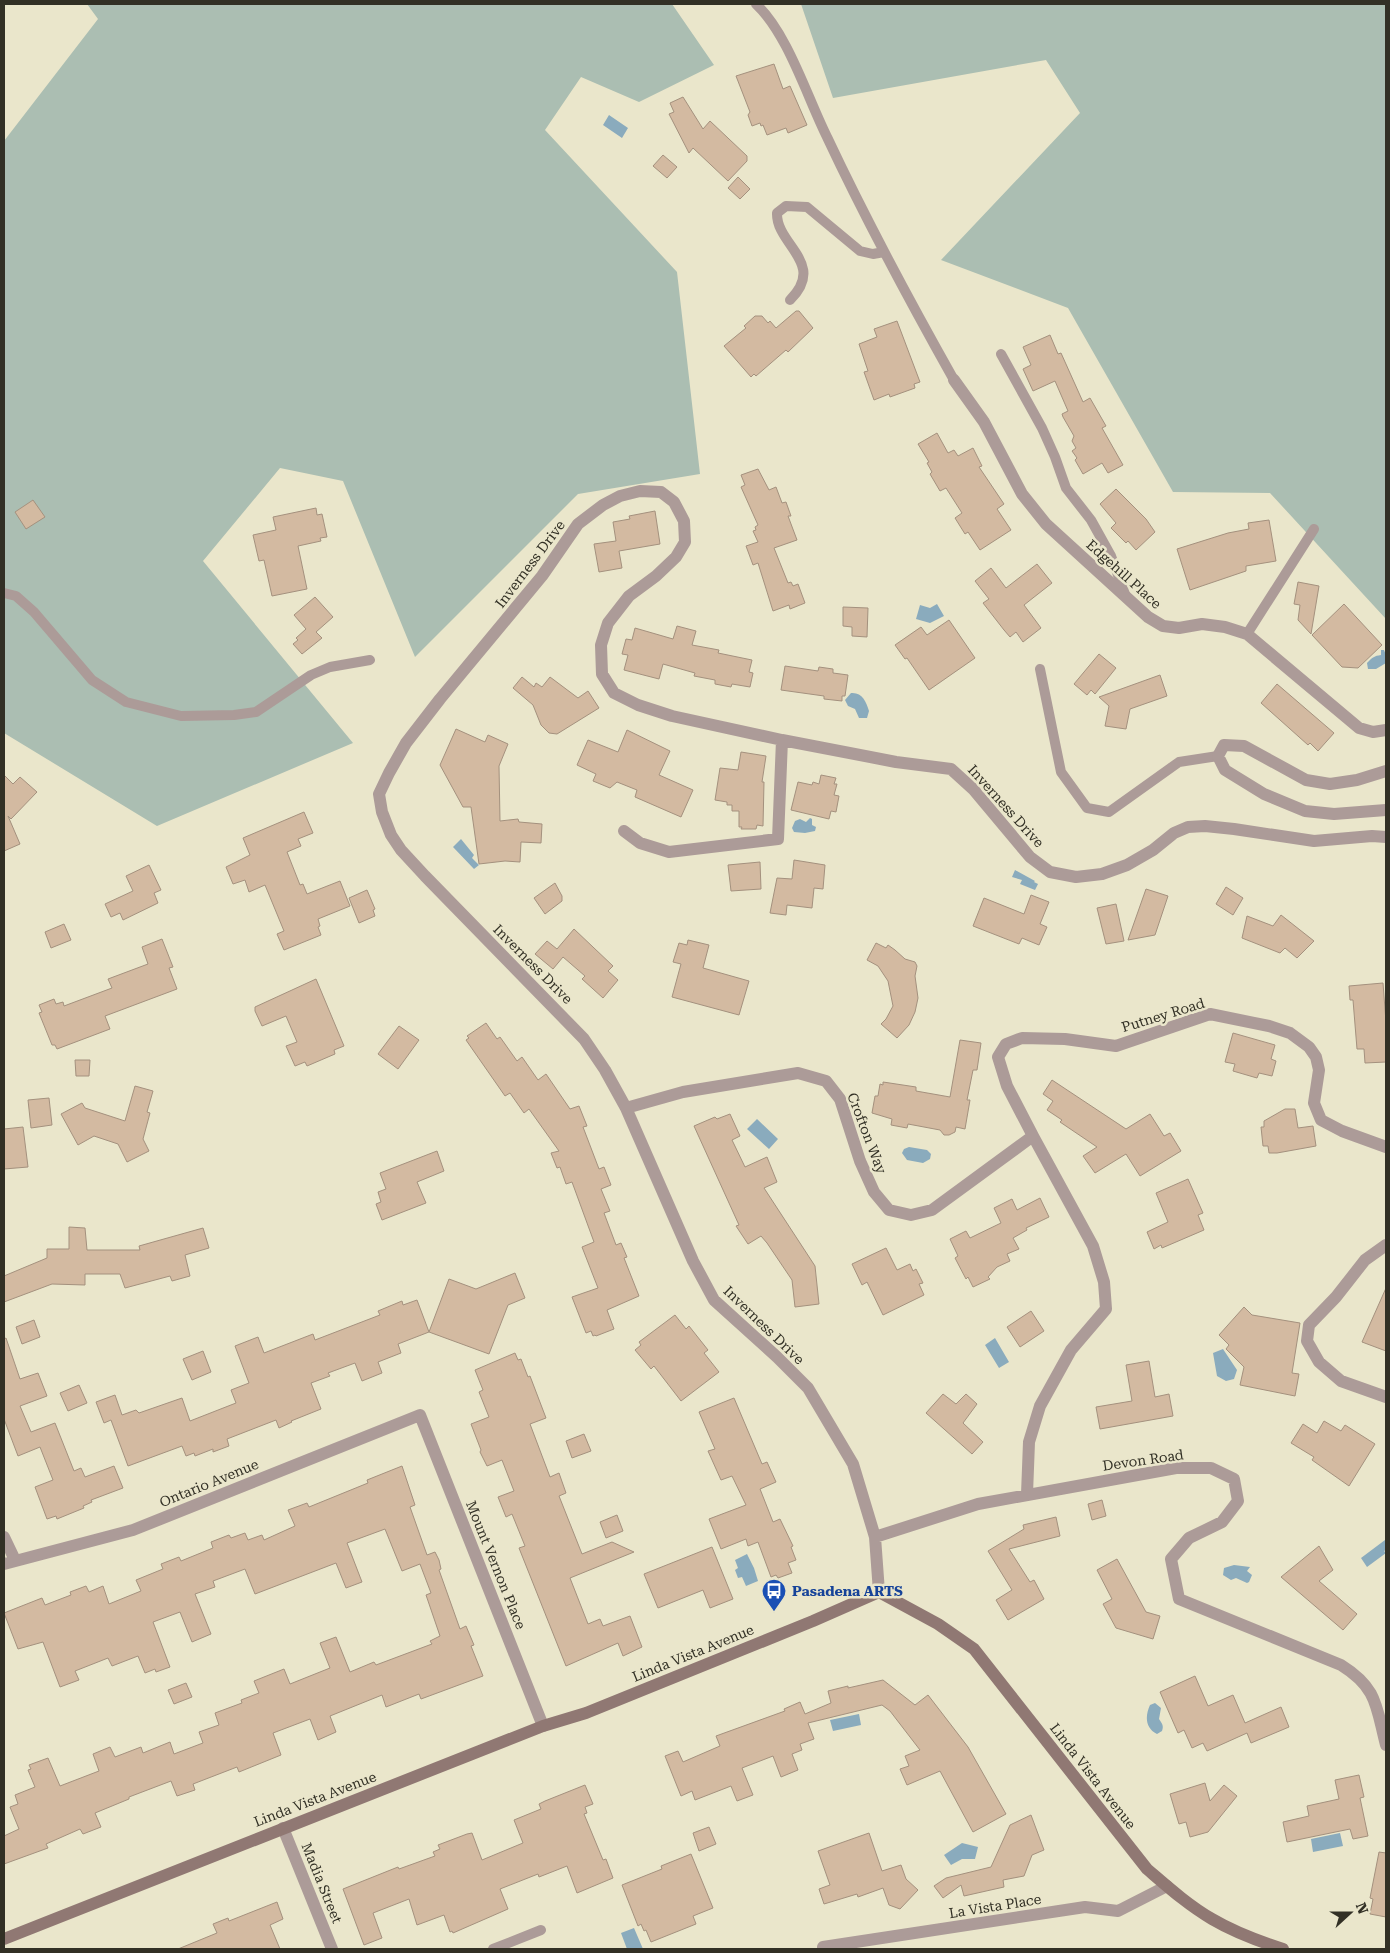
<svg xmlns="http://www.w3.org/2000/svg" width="1390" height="1953" viewBox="0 0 1390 1953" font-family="'Roboto Serif',serif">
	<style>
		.green { fill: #abbeb2 }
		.water { fill: #8aabbd }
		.building { fill: #d3baa1; stroke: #a4917e }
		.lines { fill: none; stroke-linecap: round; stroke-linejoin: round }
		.service { stroke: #ac9b98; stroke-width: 10 }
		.minor { stroke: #ac9b98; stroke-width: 12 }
		.secondary { stroke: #907873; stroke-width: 12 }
		.labels { text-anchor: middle; stroke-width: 5; stroke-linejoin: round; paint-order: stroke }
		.street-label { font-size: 14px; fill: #323025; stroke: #eae6cb }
		.transit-label { font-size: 14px; font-weight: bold; fill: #164399; stroke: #eae6cb; text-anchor: start }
	</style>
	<rect width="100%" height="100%" fill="#eae6cb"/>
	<!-- green -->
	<path class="green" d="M87,4H672L714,65L639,102L581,77L545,130L677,272L700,474L578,494L415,657L343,481L280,468L203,561L353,743L157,826L4,733V141L98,19Z
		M801,4H1386V619L1270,493L1173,492L1068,308L941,260L1080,113L1046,60L833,98Z"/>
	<!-- water -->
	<path class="water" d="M609,115L628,128L622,138L603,125Z
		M937,604L944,616L930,623L916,619L920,605L930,608Z
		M1381,650H1384L1386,655V663L1376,669H1368L1367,663C1373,657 1374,656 1381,655Z
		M851,693C862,692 866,701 869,711L867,718H859L855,709L848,706L845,700Z
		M810,818L812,819V825L816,827L815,831L805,833L794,832L792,828L795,821L800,819L806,822Z
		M461,839L474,855L472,858L479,865L474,869L453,847Z
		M1015,870L1035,881L1034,882L1038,884L1035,890L1020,884L1022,880L1012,877Z
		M757,1119L778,1139L769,1149L747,1129Z
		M909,1147L927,1150L931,1154L930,1159L923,1163L907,1160L902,1153L904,1149Z
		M995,1338L1009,1362L999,1368L985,1345Z
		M1223,1349L1237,1370L1234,1379L1226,1381L1217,1376L1213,1353Z
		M1385,1540L1386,1550L1384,1551L1386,1553L1367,1567L1361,1558Z
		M747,1554L754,1568L758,1581L746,1586L742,1577L738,1578L735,1570L738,1568L735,1560Z
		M1234,1565L1250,1567L1247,1571L1252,1575L1249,1582L1247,1583L1236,1578L1231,1580L1223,1575L1224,1568Z
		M1155,1703L1161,1708L1159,1719C1162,1724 1164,1725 1162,1731L1157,1734C1145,1728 1145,1716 1150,1705Z
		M859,1714L861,1725L833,1731L830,1720Z
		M1340,1833L1343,1846L1313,1852L1311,1839Z
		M962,1843L978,1847L975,1859H962L951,1865L944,1855Z
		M634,1928L643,1949H627L621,1933Z"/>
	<!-- building -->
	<path class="building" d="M774,64L783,89L790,86L807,125L788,133L786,128L767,135L763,125L761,126L760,123L752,126L748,115L750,112L736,76Z
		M683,97L703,129L710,121L747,156V161L728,181L693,148L689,153L669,114L674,112L670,103Z
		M663,155L677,167L667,178L653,166Z
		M738,177L750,189L740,199L728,188Z
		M796,311H799L813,328L788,352L786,350L756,376L754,374L751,377L724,346L746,328L744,326L755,316H762L768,323L770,321L776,328Z
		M897,321L920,382L914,384L915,388L890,397L889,394L874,400L864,372L868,371L859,344L877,337L874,329Z
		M1050,335L1058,354L1061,353L1083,402L1090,398L1106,426L1102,428L1123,465L1108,473L1102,463L1083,474L1075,460L1077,458L1072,451L1076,448L1072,441L1074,436L1063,417L1062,414L1068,411L1055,381L1033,391L1023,369L1031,365L1023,347Z
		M937,433L948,453L954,450L958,456L973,448L982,466L979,467L1004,504L997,509L1011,530L980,550L968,532L965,534L955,518L962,513L946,488L940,491L930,474L932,472L927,463L929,462L918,444Z
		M758,469L769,490L776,487L782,503L786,502L791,516H788L797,540L774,548L788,583L791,582L793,586L798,584L805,603L790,609L789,605L773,611L758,563L753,565L746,546L758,542L753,531L756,530L755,527L758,525L741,487L745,485L741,475Z
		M1116,489L1146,519L1155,532L1136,550L1128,541L1126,543L1111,528L1116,523L1100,504Z
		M33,500L45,517L26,529L15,512Z
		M316,508L317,515L322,514L327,537L320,538L321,541L298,546L307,589L272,596L264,560L259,561L253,535L276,530L273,517Z
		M655,511L660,544L619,551L622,568L599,572L594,544L616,541L613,522L630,519L629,516Z
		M1269,520L1276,561L1246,566V571L1190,590L1177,549L1228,533L1249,529L1248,523Z
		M1037,564L1052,583L1024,605L1041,628L1023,642L1016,632L1010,637L1004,630L983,603L989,599L975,581L991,568L1006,588Z
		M1298,582L1319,586L1311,634L1298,620L1300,605L1294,604Z
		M315,597L333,617L316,632L322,638L302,654L293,644L298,640L296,638L306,629L294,615Z
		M1344,604L1382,645L1358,668L1342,667L1312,635Z
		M843,607L868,608L867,637L852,636V627L843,626Z
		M949,620L975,658L929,690L907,658L905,659L895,645L921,627L927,635Z
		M677,626L696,631L692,645L719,650L718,653L752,660L749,672L753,673L750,687L732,684L731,687L715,684V680L694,676L695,673L663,664L659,679L624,670L628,655L622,654L626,639L632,640L635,628L673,639Z
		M1099,654L1116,668L1095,694L1091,690L1087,695L1074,684Z
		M785,666L818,671L819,667L833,669V673L848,675L845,696H842V701L824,699V696L781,690Z
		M1160,675L1167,696L1130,709L1126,729L1105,726L1109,706L1099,697Z
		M522,677L534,687L536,683L542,687L550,677L578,698L588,691L599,708L557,734L549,733L541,725L533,705L513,688Z
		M1277,684L1334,733L1318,751L1310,743L1308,745L1261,703Z
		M456,729L485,742L488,735L508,744L499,766L500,821L518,819L519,822L542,824L541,843L521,842L520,862L505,861L479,864L471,807H463L440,765Z
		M627,730L670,751L659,775L693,790L681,817L635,797L637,790L617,782L610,788L593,781L596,774L577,765L588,740L618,752Z
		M741,752L766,756L762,782H764L763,826L757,825L756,829H741L742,827H739V811H732V805H727V802L715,800L720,768L738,770Z
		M4,775L13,784L20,777L37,792L11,819L8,816L20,844L4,851Z
		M821,775L836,778L834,784H837L834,795L839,796L836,812L831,811L829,819L791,810L798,782L812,785L813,782L819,784Z
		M304,812L313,833L298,839L301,846L287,852L300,885L303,884L307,894L340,881L350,906L318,919L320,926L318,927L321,935L284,950L277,934L284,931L265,885L249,892L245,880L233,884L226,867L250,855L243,838Z
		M794,860L825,865L823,889L814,888L812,908L787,905L786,915L770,913L777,878L792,879Z
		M760,862L761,889L731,891L728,865Z
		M149,865L161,890L154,893L158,903L123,920L120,913L111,917L105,904L133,891L126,876Z
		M555,883L562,896V901L545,914L534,898Z
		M1226,887L1243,898L1233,915L1216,904Z
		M1146,889L1168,896L1155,935L1128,940Z
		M367,890L375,909L373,910L375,916L359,923L349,898Z
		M1031,895L1049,902L1040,924L1047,927L1039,945L1022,938L1019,944L973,926L984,898L1024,914Z
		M1116,904L1124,941L1106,944L1097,908Z
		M1281,915L1314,941L1297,958L1285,948L1280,953L1242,938L1247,916L1273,926Z
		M64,924L71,940L51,948L45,932Z
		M574,929L613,966L608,971L618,980L603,998L582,979L585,976L563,957L553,969L535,954L547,941L557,949Z
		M162,939L173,967L169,968L177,989L105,1016L110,1029L57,1049L55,1045H52L39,1013L42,1012L39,1005L54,999L56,1004L63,1002L64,1006L112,988L108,979L148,964L142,947Z
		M688,940L709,945L703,968L749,981L739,1015L672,997L681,964L673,962L679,943L687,945Z
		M876,943L886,948L888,945L895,950L905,959L915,962L917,966L915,976L918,998L915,1012L909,1025L897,1038L881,1024L886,1019L893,1006L888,981L878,966L867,960Z
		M316,979L344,1046L334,1050L335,1054L307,1066L305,1062L295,1066L286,1046L297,1042L286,1016L262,1026L255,1011V1007Z
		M1383,983L1386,1022V1062L1365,1063L1364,1049H1357L1353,1000H1350L1349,986Z
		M486,1023L497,1039L500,1037L517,1061L522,1057L538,1080L546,1074L570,1109L579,1106L587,1126L583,1127L599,1169L604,1167L611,1185L601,1189L610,1211L604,1213L616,1245L621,1243L627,1257L624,1258L639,1296L607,1310L614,1329L596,1336L595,1335L593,1336L591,1331L586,1333L572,1297L598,1288L582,1247L594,1242L572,1182L566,1184L560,1167L557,1168L551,1153L559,1151L529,1109L524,1113L510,1093L505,1096L466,1040L469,1038L467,1036Z
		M399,1026L419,1040L398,1069L378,1054Z
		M1233,1033L1275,1045L1271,1059L1276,1061L1272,1076L1259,1073L1257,1078L1233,1071L1235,1064L1225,1062Z
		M960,1040L981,1043L977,1070H973L967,1100H970L965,1129L956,1127L955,1132L949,1135H944L940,1130L908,1124L907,1128L891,1125L892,1119L872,1113L875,1096H878L880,1084L883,1085V1082L916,1087V1091L950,1097Z
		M75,1060H90L89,1076H76Z
		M1052,1080L1126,1129L1150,1114L1164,1136L1170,1133L1181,1151L1140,1176L1126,1154L1095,1173L1083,1156L1097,1147L1060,1122L1062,1120L1047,1110L1053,1101L1043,1094Z
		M135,1086L153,1091L147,1112L150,1113L143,1139L149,1151L127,1162L118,1144L94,1136L78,1145L61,1114L82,1103L85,1108L125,1121Z
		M49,1098L52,1125L31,1128L28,1100Z
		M1285,1109H1295L1298,1128L1313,1126L1316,1146L1277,1153H1269L1268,1146H1263L1261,1127H1264V1121Z
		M730,1114L740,1136L732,1140L745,1167L767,1157L777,1182L764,1188L815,1266L819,1304L795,1307L792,1280L767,1243L761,1236L748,1244L736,1226L739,1225L694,1126L715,1117L717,1119Z
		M23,1127L28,1167L4,1169V1129Z
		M437,1151L444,1171L417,1182L426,1203L382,1220L376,1204L381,1202L378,1192L386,1189L380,1173Z
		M1188,1179L1203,1213L1198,1215L1204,1230L1162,1248L1161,1245L1154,1249L1147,1232L1168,1222L1156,1193Z
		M1040,1198L1049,1217L1026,1228L1027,1230L1013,1238L1019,1249L1007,1254L1010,1261L997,1267L988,1277L990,1279L973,1287L968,1277L966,1279L955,1258L958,1256L950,1239L966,1231L970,1238L1001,1223L994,1208L1012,1199L1017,1210Z
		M69,1227L85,1228L87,1250H140L139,1246L203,1228L209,1248L185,1255L190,1276L172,1281L170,1276L125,1288L120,1274H85V1285L52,1284L4,1302V1276L47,1258V1249H69Z
		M886,1248L897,1270L910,1264L913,1271L916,1269L923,1283L919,1284L924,1295L883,1315L867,1282L862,1285L852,1264Z
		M515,1273L525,1298L508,1305L489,1354L429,1332L449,1279L476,1289Z
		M1386,1288V1351L1362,1342Z
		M417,1300L429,1332L398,1344L401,1353L378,1362L382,1373L362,1381L355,1363L328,1373L330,1376L311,1383L321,1409L291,1421L292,1422L279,1428L276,1420L227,1439L229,1446L213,1452V1449L195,1456L194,1453L186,1456L182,1446L128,1466L111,1420L104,1423L96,1402L115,1395L122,1415L136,1410L139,1413L182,1398L190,1421L236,1403L231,1390L249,1383L235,1346L258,1337L264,1353L313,1334L315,1340L380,1315L378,1311L402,1301L403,1305Z
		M1244,1307L1252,1315L1300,1323L1292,1373L1299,1374L1295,1396L1240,1385L1244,1367L1226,1349L1229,1345L1219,1335Z
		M1031,1311L1044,1331L1020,1347L1007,1327Z
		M675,1315L686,1329L689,1326L708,1350L704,1353L719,1372L681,1401L654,1366L651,1369L635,1350L641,1345L639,1342Z
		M34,1320L40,1337L22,1344L16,1327Z
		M6,1338L20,1379L38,1373L47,1396L20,1406L31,1432L55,1423L74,1471L81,1468L85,1477L114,1466L123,1488L91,1500L92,1502L83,1506L84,1508L57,1519L56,1516L47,1519L35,1487L53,1480L40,1447L18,1456L4,1419V1339Z
		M203,1351L211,1372L192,1380L183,1359Z
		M515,1353L518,1360L521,1359L528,1377L530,1376L546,1418L530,1424L550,1477L559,1473L566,1493L559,1496L582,1554L612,1542L634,1552L570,1578L588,1624L600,1619L603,1626L630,1616L642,1647L623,1656L618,1643L566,1666L519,1548L525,1546L512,1514L506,1517L498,1497L514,1491L502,1460L487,1466L480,1452L481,1450L471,1424L489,1417L479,1392L483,1390L475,1370Z
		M1149,1361L1155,1397L1169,1394L1173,1416L1100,1429L1096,1407L1132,1401L1126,1365Z
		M79,1385L87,1403L68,1411L60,1393Z
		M943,1394L956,1404L966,1394L977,1404L963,1423L983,1442L972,1454L926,1413Z
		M734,1398L762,1464L767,1462L776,1482L760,1489L773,1522L780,1519L793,1546L791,1547L796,1560L788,1563L792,1573L778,1578L776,1575L771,1577L758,1542L748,1546L746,1539L721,1549L709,1519L746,1505L732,1476L721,1480L708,1451L715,1449L699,1412Z
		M1324,1421L1341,1431L1345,1425L1375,1444L1349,1486L1312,1460L1314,1457L1291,1443L1303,1424L1317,1433Z
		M584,1434L591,1451L572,1458L566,1441Z
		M402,1466L415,1505L410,1507L427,1555L435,1552L439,1560L441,1569L439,1570L460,1629L466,1626L474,1645L471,1646L483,1676L421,1699L419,1694L386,1707L382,1695L330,1716L336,1732L318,1740L310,1719L273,1733L281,1755L239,1772L237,1767L193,1784L195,1790L177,1796L171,1781L129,1797V1799L95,1813L101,1827L83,1834L80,1829L46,1844L48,1848L4,1864V1836L19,1829L10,1807L18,1804L15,1795L35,1787L28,1770L31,1769L29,1765L48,1758L60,1786L99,1771L93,1754L110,1747L115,1757L141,1747L143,1753L170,1742L174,1754L203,1743L199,1732L219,1725L215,1713L242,1703L241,1700L259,1693L254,1681L284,1669L290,1684L330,1668L320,1643L336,1637L350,1672L374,1662L376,1665L432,1644L430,1641L440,1636L426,1595L431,1593L420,1564L402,1571L385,1529L347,1543L362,1582L346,1588L336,1563L255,1594L245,1569L213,1581L215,1587L195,1594L211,1634L192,1642L180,1612L153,1622L170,1667L156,1672L155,1669L145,1673L138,1656L112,1666L108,1658L75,1671L79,1680L60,1687L43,1642L18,1649L4,1613L42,1598L45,1605L71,1595L70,1592L86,1586L89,1592L103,1586L109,1604L141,1591L136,1580L163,1569L161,1564L179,1557L181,1561L213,1548L211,1542L229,1535L231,1538L245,1533L248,1540L262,1535L264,1540L295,1526L288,1510L307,1503L309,1507L368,1483L367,1480Z
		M1102,1500L1106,1516L1092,1520L1088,1504Z
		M617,1515L623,1531L606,1538L600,1522Z
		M1056,1517L1060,1536L1009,1549L1030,1582L1034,1580L1044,1599L1008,1620L996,1600L1012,1590L988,1551L1024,1529L1023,1525Z
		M1319,1546L1333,1570L1319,1581L1357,1614L1343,1630L1281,1577Z
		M712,1547L733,1599L710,1608L703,1590L658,1608L644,1574Z
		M1117,1559L1146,1612L1160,1616L1153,1639L1116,1628L1103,1604L1112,1599L1097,1570Z
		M1195,1676L1208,1706L1233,1695L1245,1723L1281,1707L1289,1727L1251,1743L1247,1733L1207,1751L1203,1743L1192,1748L1184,1730L1178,1733L1160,1692Z
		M883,1680L915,1705L928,1695L968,1747L1006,1814L973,1832L940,1771L907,1785L900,1769L909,1766L905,1756L920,1750L890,1711L882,1705L808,1723L814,1739L800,1744L802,1750L792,1754L798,1770L781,1777L773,1756L742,1768L753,1795L737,1801L731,1786L695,1800L692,1791L681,1796L665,1756L678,1751L683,1762L720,1746L716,1736L785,1711L784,1709L800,1702L805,1714L831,1703L828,1691L848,1686V1688Z
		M186,1683L192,1697L174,1704L168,1690Z
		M1359,1775L1364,1797L1360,1798L1368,1836L1353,1839L1350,1829L1287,1842L1283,1822L1309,1816L1307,1806L1339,1799L1335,1780Z
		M1205,1783L1210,1801L1224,1785L1237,1796L1208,1832L1190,1837L1186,1822L1179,1824L1170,1794Z
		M585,1785L593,1804L585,1807L587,1813L584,1814L603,1860L606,1859L613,1878L577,1893L567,1866L539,1877L538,1874L500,1889L508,1909L453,1933L452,1931L450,1932L444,1915L417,1925L409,1899L373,1913L382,1938L364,1945L343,1889L398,1867L399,1869L435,1856L433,1852L440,1849L438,1845L467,1834L472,1833L482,1860L523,1843L514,1820L541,1809L539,1804L545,1801Z
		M1031,1815L1044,1850L1032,1855L1024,1876L1003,1880L1004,1887L964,1896L961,1885L943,1898L934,1886L946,1878L991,1867L1010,1825Z
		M709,1827L716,1844L699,1851L693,1833Z
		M869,1833L882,1871L901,1865L906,1879L918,1890L900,1909L889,1905L883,1888L858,1897L857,1894L824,1904L819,1889L830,1885L818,1851Z
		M1379,1852L1386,1853V1917L1370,1914L1373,1899L1370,1898Z
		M691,1854L713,1908L693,1916L696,1924L651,1942L646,1930L644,1931L641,1924L638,1926L622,1885L662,1869L661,1866Z
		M277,1902L283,1919L270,1925L280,1949H178L217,1933L213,1924L228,1918L229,1921Z"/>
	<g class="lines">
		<!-- service -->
		<path class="service" d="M756,4C788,34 807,97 827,137C866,220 909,300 954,380
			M790,300C827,263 776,245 777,213L786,206L807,207L860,251L873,254L884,252
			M1001,354L1042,428L1055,457L1066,488L1091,520L1111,556L1126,597
			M4,593L16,596L34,612L92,680L126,702L181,716L234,715L256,712L311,675L330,667L370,660
			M1247,634L1314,529
			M1040,669L1061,772L1087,808L1109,812L1179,762L1218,756
			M493,1949L541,1930"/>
		<!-- minor -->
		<path class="minor" d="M954,380L984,422L1022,494L1046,524L1148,617L1163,626L1179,628L1202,624L1225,627L1247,634L1359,728L1373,732L1386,730
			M1386,771L1357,780L1330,784L1306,780L1244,746L1224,745L1218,756L1225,770L1264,794L1305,811L1334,814L1386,810
			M624,831L640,843L669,852L778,839L782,740
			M626,1108L683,1092L798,1073L826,1081L840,1099L860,1161L874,1192L889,1210L911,1215L932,1210L1033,1136L1007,1086L998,1057L1006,1044L1022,1038L1065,1039L1116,1046L1210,1014L1269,1026L1290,1033L1309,1047L1316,1057L1319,1070L1314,1103L1321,1120L1342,1131L1386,1147
			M1386,1245L1365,1260L1336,1297L1309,1325L1307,1341L1319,1362L1341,1381L1386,1397
			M1027,1494L1029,1442L1040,1406L1071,1350L1106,1309L1104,1282L1093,1246L1033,1136
			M4,1537L15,1560
			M875,1537L978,1504L1176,1468H1211L1234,1479L1238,1501L1222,1522L1189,1538L1171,1559L1179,1599L1341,1665C1378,1688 1376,1707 1386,1745
			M4,1564L133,1530L420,1415L543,1726
			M879,1592L875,1537L853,1464L808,1388L777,1357L714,1300L693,1261L626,1108L605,1070L584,1039L425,876L401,850L391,835L382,812L379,794L389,773L406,743L440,699L542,576L578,524L603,505L620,496L640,491L661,492L674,502L684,521L685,542L676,557L656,576L629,596L608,623L601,645L602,674L614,693L638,705L672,716L782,740L896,762L951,769L973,789L1030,857L1050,872L1076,877L1102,874L1127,865L1153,850L1174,833L1188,827L1205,826L1234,829L1314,841L1372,836L1386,837
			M283,1828L332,1949
			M823,1947L1085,1907L1118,1911L1167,1886"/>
		<!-- secondary -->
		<path class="secondary" d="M4,1939L543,1726L586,1713L813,1621L879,1592L938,1624L974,1649L1147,1869C1168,1887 1188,1905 1212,1919C1234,1932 1258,1941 1283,1949"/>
	</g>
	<!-- icons -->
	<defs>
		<symbol id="bus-pin" viewBox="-11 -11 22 30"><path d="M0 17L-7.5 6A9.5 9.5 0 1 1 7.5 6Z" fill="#1a4fb4" stroke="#eae6cb"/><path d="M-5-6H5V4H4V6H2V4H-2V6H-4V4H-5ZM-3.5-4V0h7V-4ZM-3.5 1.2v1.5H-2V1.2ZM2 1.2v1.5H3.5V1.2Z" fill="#fff"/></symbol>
	</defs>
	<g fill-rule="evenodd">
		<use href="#bus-pin" x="760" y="1577" width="28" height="38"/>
	</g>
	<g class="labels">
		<!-- street labels -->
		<g class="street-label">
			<text transform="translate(530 564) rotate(-53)" y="5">Inverness Drive</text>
			<text transform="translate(1124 574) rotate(42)" y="5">Edgehill Place</text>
			<text transform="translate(1006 806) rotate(48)" y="5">Inverness Drive</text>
			<text transform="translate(533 964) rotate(45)" y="5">Inverness Drive</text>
			<text transform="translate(1163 1015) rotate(-17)" y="5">Putney Road</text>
			<text transform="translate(867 1133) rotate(69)" y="5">Crofton Way</text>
			<text transform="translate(764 1325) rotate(44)" y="5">Inverness Drive</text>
			<text transform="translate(1143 1460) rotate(-8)" y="5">Devon Road</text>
			<text transform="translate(209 1483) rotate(-22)" y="5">Ontario Avenue</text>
			<text transform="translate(496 1565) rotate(68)" y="5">Mount Vernon Place</text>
			<text transform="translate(693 1653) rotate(-22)" y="5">Linda Vista Avenue</text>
			<text transform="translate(1093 1776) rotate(52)" y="5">Linda Vista Avenue</text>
			<text transform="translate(315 1799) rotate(-21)" y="5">Linda Vista Avenue</text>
			<text transform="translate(322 1883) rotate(68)" y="5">Madia Street</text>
			<text transform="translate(995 1906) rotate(-9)" y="5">La Vista Place</text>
		</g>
		<!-- transit labels -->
		<g class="transit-label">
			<text x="792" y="1596">Pasadena ARTS</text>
		</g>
	</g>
	<!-- border -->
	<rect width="1390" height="1953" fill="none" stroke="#323025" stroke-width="10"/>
	<!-- north arrow -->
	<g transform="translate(1350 1913) rotate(69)" stroke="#eae6cb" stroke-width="4" paint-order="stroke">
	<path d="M0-4L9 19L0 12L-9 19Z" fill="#323025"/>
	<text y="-8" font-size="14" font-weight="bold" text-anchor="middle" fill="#323025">N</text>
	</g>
</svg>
